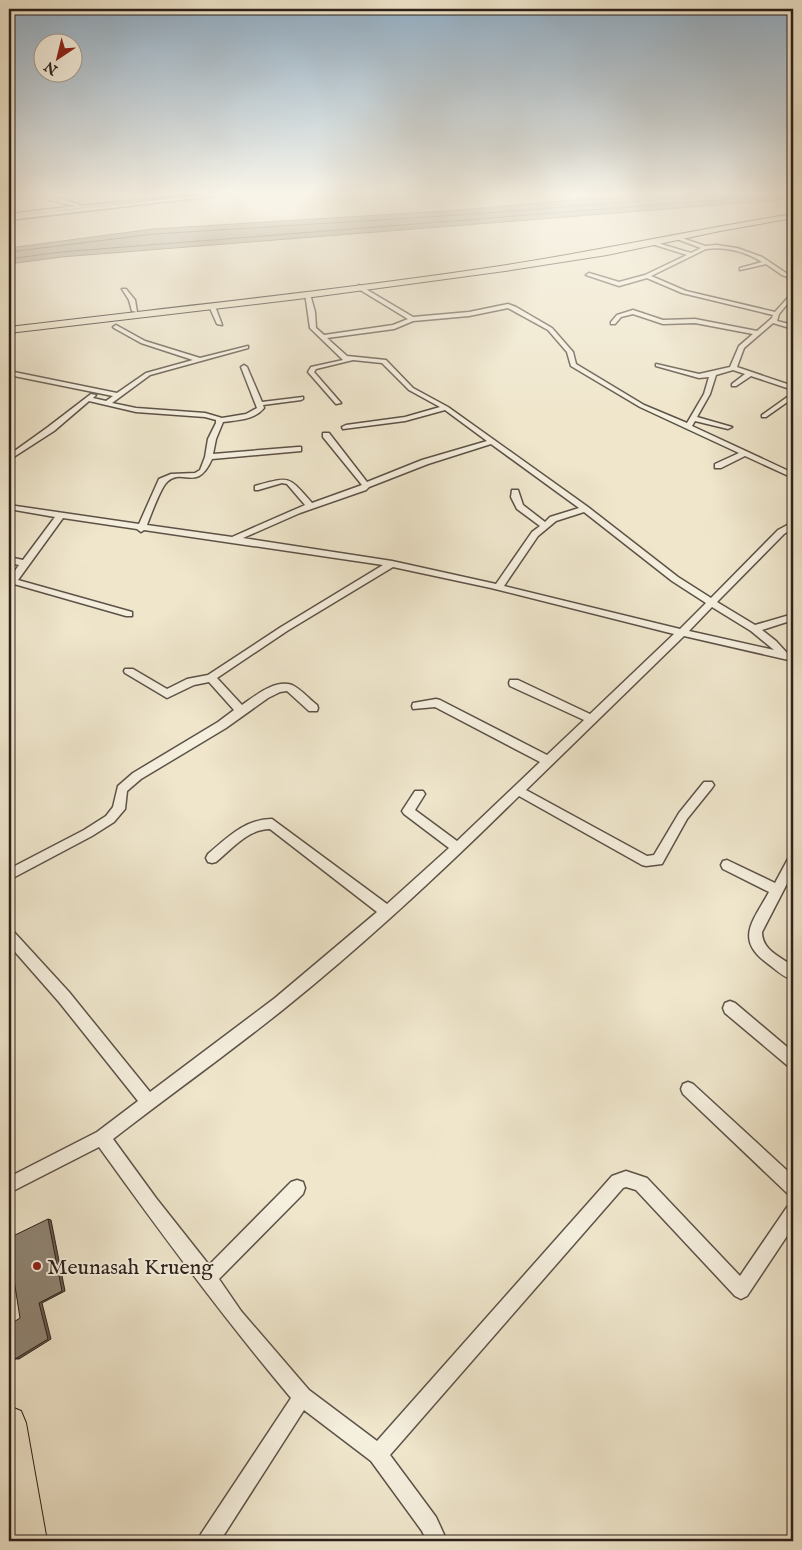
<svg xmlns="http://www.w3.org/2000/svg" width="802" height="1550" viewBox="0 0 802 1550" font-family="'IM FELL English',serif">
	<style>
		.water { fill: #ada390; stroke: #796f61 }
		.lines { fill: none; stroke-linecap: round; stroke-linejoin: round }
		.shore { stroke: #6c6256; stroke-width: 1 }
		.minor-casing { stroke: #5d5247; stroke-width: 3 }
		.tertiary-casing { stroke: #5d5247; stroke-width: 3 }
		.trunk-casing { stroke: #2c201b; stroke-width: 2 }
		.minor { fill: #f5efde; fill-rule: evenodd }
		.tertiary { fill: #f5efde; fill-rule: evenodd }
		.trunk { fill: #efe6cc; fill-rule: evenodd }
		.shaded-wall { fill: #665e53; stroke: #2c201b }
		.building { fill: #918777; stroke: #2c201b }
		.poi-dot { fill: #8f2418; stroke: #f5efde; stroke-width: 2 }
		.labels { text-anchor: middle; stroke-width: 4; stroke-linejoin: round; paint-order: stroke }
		.near-poi-label { font-size: 22px; fill: #2c201b; stroke: #f5efde; text-anchor: start }
	</style>
	<rect width="100%" height="100%" fill="#efe6cc"/>
	<filter id="stains"><feTurbulence type="fractalNoise" baseFrequency=".004" numOctaves="4"/><feColorMatrix values="0 0 0 0 .2 0 0 0 0 .09 0 0 0 0 .02 0 0 0 .5 -.17"/></filter>
	<radialGradient id="worn" r=".72"><stop offset=".6" stop-color="#630" stop-opacity="0"/><stop offset="1" stop-color="#630" stop-opacity=".3"/></radialGradient>
	<!-- water -->
	<path class="water" d="M698,194H793V199L61,257L9,264V248L153,229L460,210L584,199Z"/>
	<g class="lines">
		<!-- shore -->
		<path class="shore" d="M652,194L654,199L721,194
			M9,252L154,234L460,215L640,201L644,199L645,194
			M9,259L61,252L793,194"/>
		<defs>
			<path id="minor" d="M9,194H36L24,196Z
				M38,194C45,194 69,202 79,204V206L201,194L9,216V214L76,206L49,200Z
				M676,236L705,246L716,245L737,248L762,257L786,273L793,275V279L782,275L766,264L740,270V268L762,262C747,252 724,246 706,249L651,276L686,291L775,312L793,292V297L779,314L777,321L793,325V329L773,323L744,348L737,367L793,386V390L751,376L736,386H732V384L745,374L733,370L716,375L710,394L697,417L732,427L728,429L695,421L692,426L793,473V478L745,456L721,468H715V464L739,453L640,407L571,366L567,352L548,330L508,308L469,316L413,321L394,329L327,338L347,356L386,360L413,388L448,407L588,507L678,577L711,598L778,530L793,522V528L784,534L717,602L755,625L793,614V620L762,630L776,641L787,653L793,655V661L684,636L526,790L647,856L654,855L679,813L704,782H712L714,785L712,788L687,819L662,864L646,866L642,865L519,796C444,870 367,942 285,1008C229,1053 170,1095 113,1139L156,1198L209,1265L291,1182L297,1180L303,1182L305,1188L303,1194L219,1279L241,1311L309,1390L377,1441L612,1176L626,1171L647,1178L740,1276L787,1207L793,1205V1227L747,1296L741,1299L735,1296L636,1190L626,1187L623,1188L390,1455L436,1517L447,1541H427L422,1531L371,1461L304,1410L220,1541H198L201,1534L291,1398C223,1317 160,1232 99,1147L9,1193V1177L97,1132L138,1101L59,1002L9,945V930L14,932L69,992L150,1092L275,998L377,912L270,829C248,829 232,849 216,862L212,863L208,862L206,858L208,854C227,838 245,819 272,819L387,904L449,848L404,814L402,811L415,791H423L425,794L415,810L457,841L540,762L435,707L413,709L412,706L413,703L436,699L440,700L547,755L584,720L510,686L509,683L510,680H518L590,714L674,634L491,588L393,567L287,631L217,678L242,705C255,696 275,679 292,685C301,689 309,699 317,705L318,708L317,711H309L287,691L280,692L268,698L226,728L141,779L127,791L125,809L114,822L92,836L9,880V869L84,830L106,816L113,807L118,786L133,773L218,722L234,710L209,682L194,685L167,698L125,673L124,671L125,669H133L167,689L187,679L208,675L281,627L383,565L144,530L141,532L137,529L63,518L18,580L132,612V616H126L14,584L9,588V579L19,565L9,563V557L23,560L55,517L9,509V505L139,524L159,479L171,474L195,473L200,470L205,457L208,439L216,423V420L205,417L136,412L89,401L54,431L9,460V455L48,427L91,394L96,395L93,398L106,401L113,396L9,375V371L117,393L146,373L193,360L141,343L114,328L113,327L116,325L145,341L200,358L248,346V348L150,375L112,403L136,408L205,413L222,418L246,414L257,408L241,367L244,365L247,367L262,402L303,397V399L301,400L263,405L264,408C254,420 238,420 223,422L216,439L213,454L298,447H301V451L212,459C197,493 183,467 167,482C161,487 150,517 147,525L232,537L305,505L287,484L282,483L258,490H255V486C291,476 288,476 312,503L362,485L323,437V433H329L367,482L422,460L487,441L445,410L405,421L343,429L342,427L346,425L405,417L440,407L409,390L382,363L353,360L316,369L314,372L341,403L336,404L308,372L311,367L343,360L310,328L305,293L310,294L315,312L316,328L324,335L393,325L408,319L357,288L359,285L413,317L469,312L508,304L516,307L552,328L573,352L576,364L644,405L687,423L704,394L709,377L699,378L656,366V364L699,374L730,367L739,346L753,334L695,323L663,324L633,314L621,317L615,324H611V322L617,315L633,310L663,320L695,319L757,331L772,318L773,315L682,293L647,278L619,286L586,275L589,273L619,282L645,275L687,255L652,244L654,242L691,253L701,248L674,238ZM491,444L579,508L550,517L545,522L523,505L518,490H512L511,497L517,509L540,526L532,532L496,584L392,561L243,538L300,513L366,490L369,487L428,464ZM584,512L672,581L706,603L680,629L504,586L538,536L556,521ZM712,607L751,631L774,650L689,631Z
				M122,289H126L135,300L137,312L132,311L129,300Z
				M212,304L215,306L222,325L217,324L209,306Z
				M793,393V398L766,417H762V415Z
				M793,856V872L762,932C762,950 779,956 793,966V980C783,977 775,969 767,963C734,939 754,920 769,892L723,869L721,865L723,861L727,860L775,883L789,857Z
				M730,1001L735,1003L793,1052V1068L788,1066L725,1013L723,1008L725,1003Z
				M688,1082L693,1084L793,1176V1195L787,1193L683,1094L681,1089L683,1084Z"/>
			<path id="tertiary" d="M214,194H231L9,220V216Z"/>
			<path id="trunk" d="M793,214V218L720,231L607,255L505,271L298,299L9,333V327C175,307 342,290 507,265C603,250 697,229 793,214Z
				M9,1406L21,1411L26,1423L47,1541H11L9,1527Z"/>
		</defs>
		<!-- minor casing -->
		<use href="#minor" class="minor-casing"/>
		<!-- tertiary casing -->
		<use href="#tertiary" class="tertiary-casing"/>
		<!-- trunk casing -->
		<use href="#trunk" class="trunk-casing"/>
		<!-- minor -->
		<use href="#minor" class="minor"/>
		<!-- tertiary -->
		<use href="#tertiary" class="tertiary"/>
		<!-- trunk -->
		<use href="#trunk" class="trunk"/>
	</g>
	<!-- shaded-wall -->
	<path class="shaded-wall" d="M48,1219L51,1220L65,1291L42,1303L51,1339L19,1359H15L39,1303Z"/>
	<!-- building -->
	<path class="building" d="M48,1219L62,1291L39,1303L48,1339L15,1359L9,1325L20,1318L9,1248V1238Z"/>
	<!-- sky -->
	<linearGradient id="sky" x2="0" y2="1"><stop stop-color="#90adc5"/><stop offset="0.47" stop-color="#f8f4e8"/><stop offset="1" stop-color="#f8f4e8" stop-opacity="0"/></linearGradient>
	<rect width="802" height="411" fill="url(#sky)"/>
	<!-- markers -->
	<circle class="poi-dot" cx="37" cy="1266" r="5"/>
	<g class="labels">
		<!-- near-poi labels -->
		<g class="near-poi-label">
			<text x="47" y="1274">Meunasah Krueng</text>
		</g>
	</g>
	<!-- margin -->
	<rect width="802" height="1550" fill="none" stroke="#efe6cc" stroke-width="30"/>
	<rect x="10" y="10" width="782" height="1530" fill="none" stroke="#2c201b" stroke-width="2.5"/>
	<rect x="15" y="15" width="772" height="1520" fill="none" stroke="#2c201b"/>
	<!-- north arrow -->
	<g transform="translate(58 58) rotate(215)"><circle r="24" fill="#f5efde" stroke="#a59c90"/>
	<path d="M0-4L9 19L0 12L-9 19Z" fill="#8f2418"/>
	<text y="-8" font-size="14" font-weight="bold" text-anchor="middle" fill="#2c201b">N</text>
	</g>
	<rect width="100%" height="100%" filter="url(#stains)"/>
	<rect width="100%" height="100%" fill="url(#worn)"/>
</svg>
